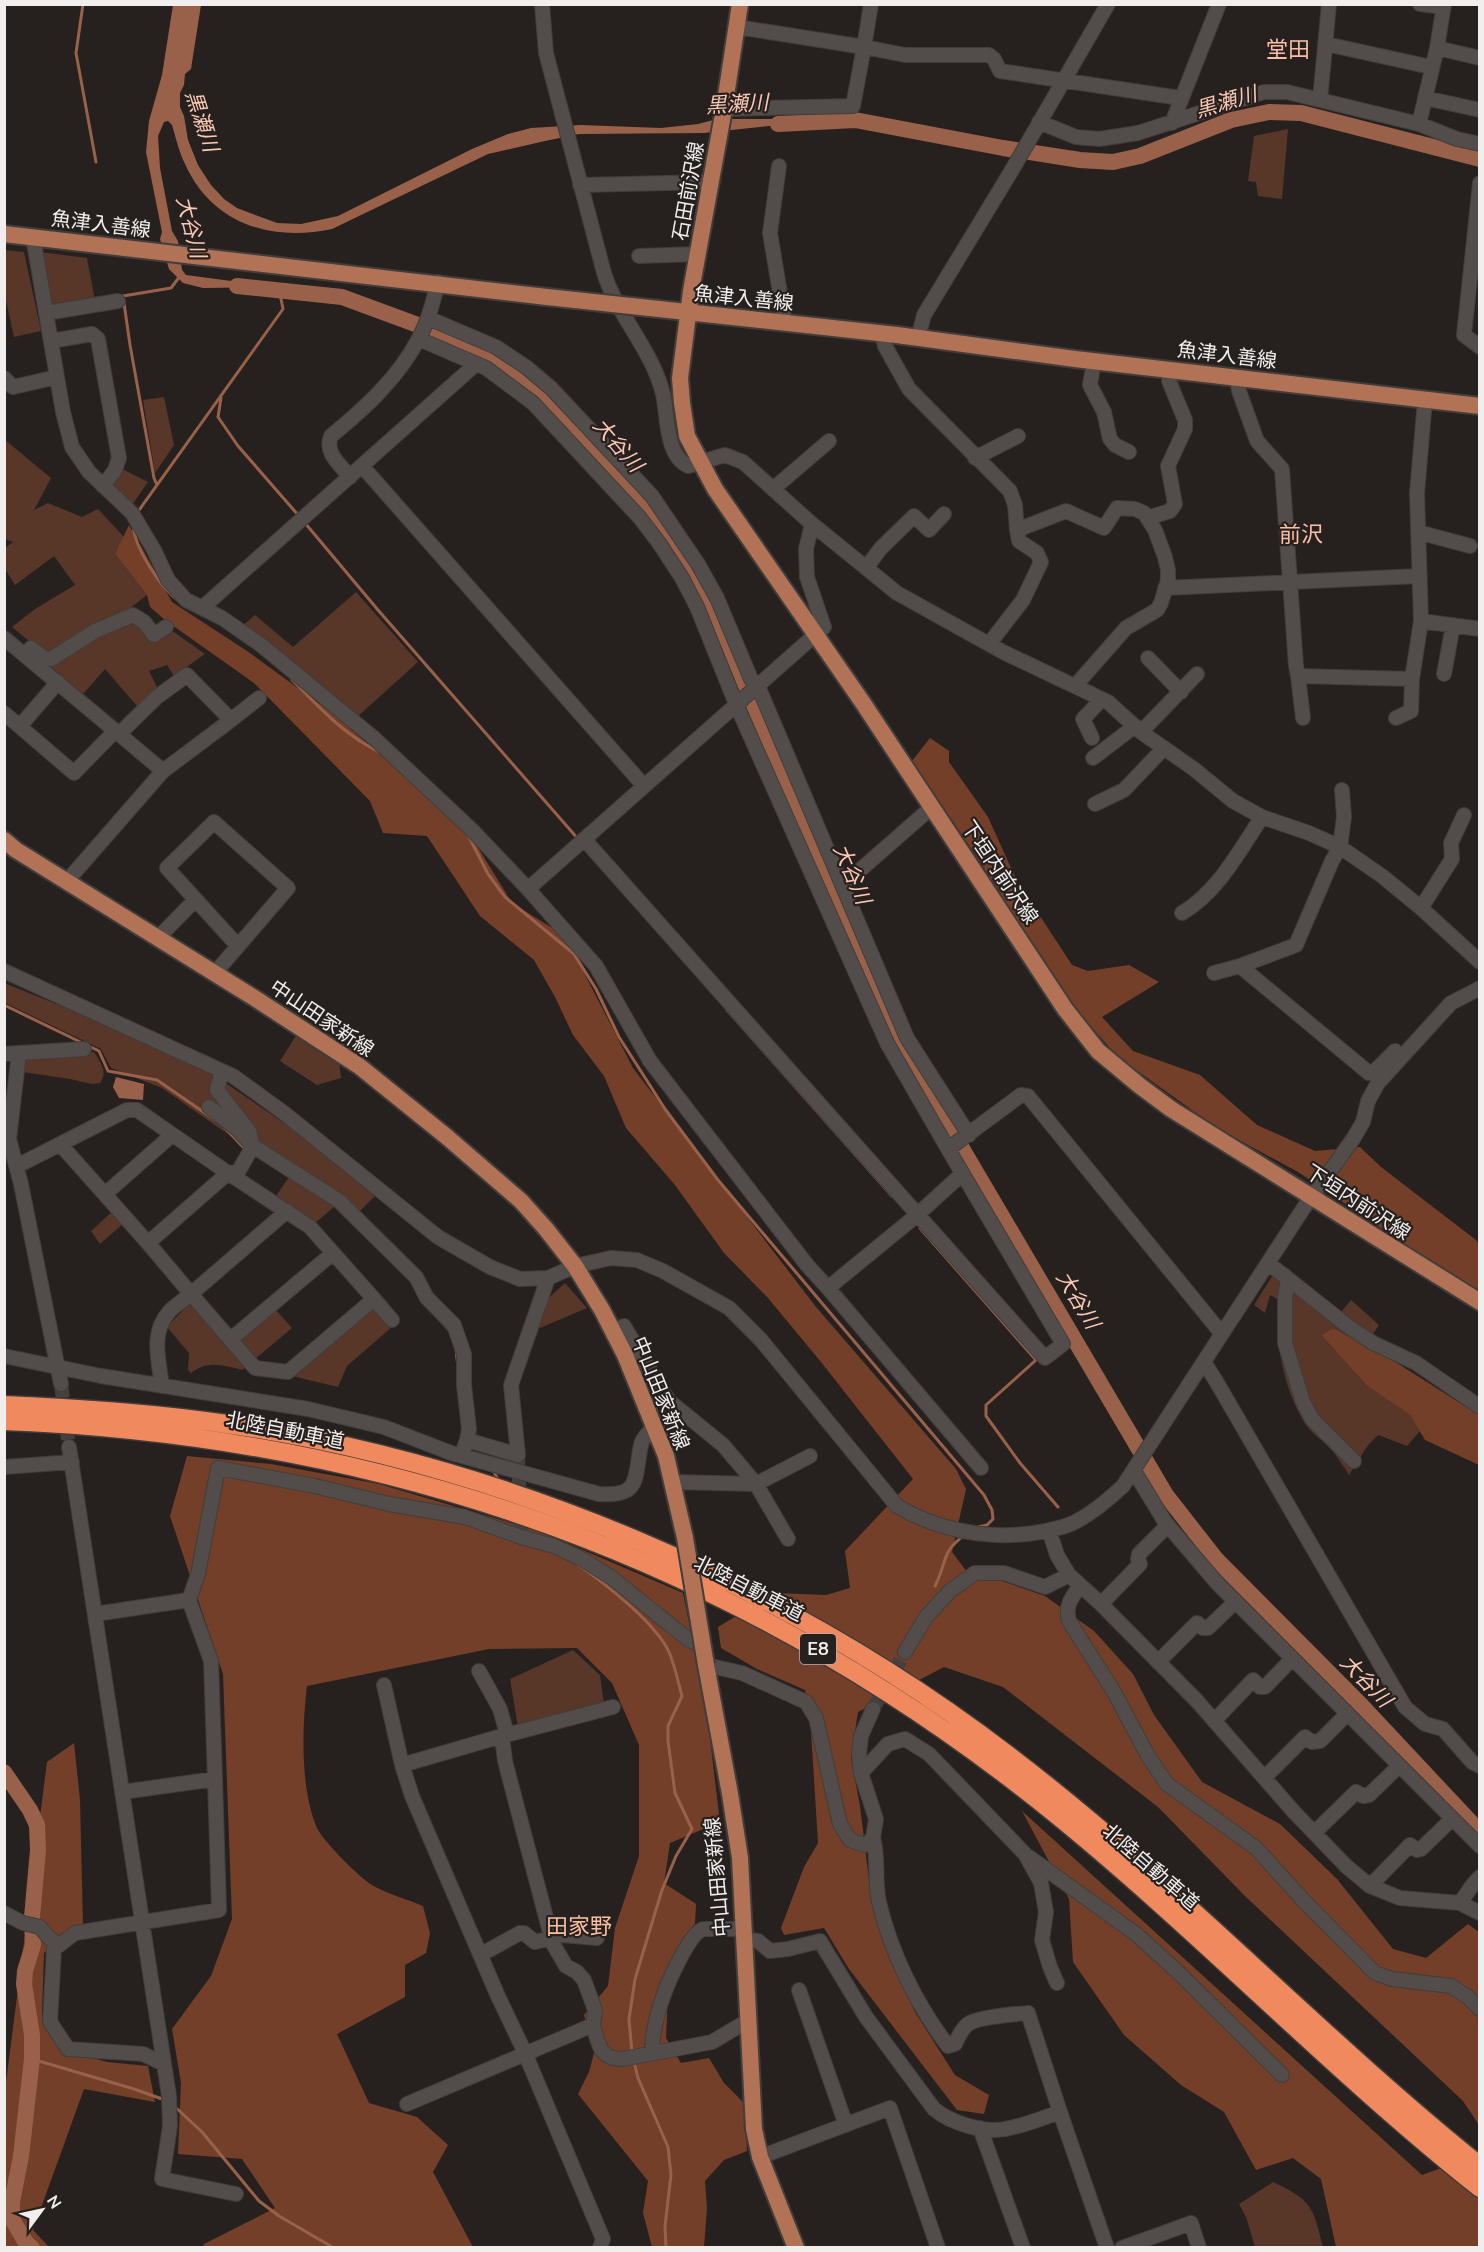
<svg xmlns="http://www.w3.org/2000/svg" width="1484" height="2252" viewBox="0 0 1484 2252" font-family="'Nunito Sans','Noto Sans JP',sans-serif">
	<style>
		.green { fill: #583628 }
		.forest { fill: #743f28 }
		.water { fill: #996149 }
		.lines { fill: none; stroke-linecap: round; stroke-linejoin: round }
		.stream { stroke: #996149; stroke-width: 3 }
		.river { stroke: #996149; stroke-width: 16 }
		.minor-tunnel { stroke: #45403e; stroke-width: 14; stroke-dasharray: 14 7; stroke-linecap: butt }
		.minor-casing { stroke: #413d3b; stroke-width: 16 }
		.major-casing { stroke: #413d3b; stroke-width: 20 }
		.highway-casing { stroke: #413d3b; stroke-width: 21 }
		.minor { stroke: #524d4a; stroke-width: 14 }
		.major { stroke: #b17256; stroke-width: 16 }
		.highway { stroke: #f08a5e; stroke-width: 18 }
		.major-bridge-casing { stroke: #413d3b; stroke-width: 20; stroke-linecap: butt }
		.major-bridge { stroke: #b17256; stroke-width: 16 }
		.labels { text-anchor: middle; stroke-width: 4.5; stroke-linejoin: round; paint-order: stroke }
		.shield { fill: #26211f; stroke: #b5b0af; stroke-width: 1.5 }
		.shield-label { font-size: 18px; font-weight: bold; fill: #f2eeed }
		.street-label { font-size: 20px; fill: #f2eeed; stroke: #26211f }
		.water-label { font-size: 21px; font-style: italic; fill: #fcc8b2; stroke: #26211f }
		.quarter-label { font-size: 22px; fill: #fbbda3; stroke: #26211f }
	</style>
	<rect width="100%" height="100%" fill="#26211f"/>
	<!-- green -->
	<path class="green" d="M1288,129L1282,199L1258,196L1256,182L1248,181L1254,136Z
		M5,250L24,252L41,331L14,337L5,296Z
		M40,252L87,258L95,301L51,309Z
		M164,397L174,445L155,473L143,400Z
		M4,439L51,478L34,510L48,503L82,517L98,509L124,537L115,554L147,595L116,619L46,655L12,627L35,609L75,585L54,556L15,585L5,569V548L13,542L5,539Z
		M122,469L148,482L132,505L110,483Z
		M356,592L418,662L356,718L241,627L255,615L293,647Z
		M134,620L154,640L171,630L205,654L174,676L167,665L149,671L158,689L137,706L105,669L83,694L49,665L94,636Z
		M4,983L94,1019L208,1071L287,1125L375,1196L352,1219L334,1207L314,1224L276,1196L289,1177L162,1088L111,1068L101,1049L5,1003Z
		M297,1034L339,1062L341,1078L317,1085L280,1061Z
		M94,1052C101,1063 108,1072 100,1083L92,1084L70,1079L23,1072L25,1055Z
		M113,1211L124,1223L100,1244L91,1231Z
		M1289,1268L1297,1279L1341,1312L1351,1300L1379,1325L1365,1346L1333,1328L1321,1335L1367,1386L1410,1415L1420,1431L1407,1446L1378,1435L1368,1445L1349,1475C1343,1466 1337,1456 1330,1448C1321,1439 1311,1433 1304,1422C1282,1384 1276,1343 1277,1299L1270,1295L1265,1313L1254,1305L1274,1273Z
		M565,1283L587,1308L540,1328L534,1325L544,1302Z
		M189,1304L195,1305L247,1366L242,1370C224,1365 207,1360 191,1373L188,1370L189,1353L167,1327Z
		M377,1308L393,1326L347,1366L338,1387L292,1376L369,1309Z
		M275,1309L292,1328L255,1359L242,1344V1338Z
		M573,1650L600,1675L604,1704L518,1727L510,1679Z
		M1273,2182C1312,2200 1313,2207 1323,2247H1255L1246,2217L1239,2204Z"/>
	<!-- forest -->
	<path class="forest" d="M129,525L172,602L250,653L332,713L430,798L477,846L512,903L565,936L633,1068L816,1307L956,1469L966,1489L952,1552L974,1581L999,1580L1045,1596L1094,1631L1133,1674L1154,1715L1202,1782L1280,1824L1337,1879L1393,1949L1426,1958L1468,1924L1479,1932V2125L1463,2101L1245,1896L1158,1807L1003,1687L944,1667L858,1712L851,1758L860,1806L870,1888L890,1959L915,2012L955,2075L989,2095L984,2114L957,2110L849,1969L824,1928L784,1935L781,1928L804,1867L818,1843L811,1731L805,1690L757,1669L721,1648L718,1627L775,1593L826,1595L850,1588L845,1551L913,1479L821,1362L768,1298L724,1253L675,1185L626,1128L604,1076L573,1035L555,997L534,960L480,916L427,836L383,833L370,801L254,683L165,620L150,607L147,595L115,554Z
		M930,738L949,751V762L988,817L1016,879L1072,965L1088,971L1129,965L1159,982L1102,1017L1133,1051L1200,1075L1257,1125L1315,1151L1360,1147L1381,1167L1476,1240L1479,1244V1292L1445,1271L1298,1172L1217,1128L1118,1057L1071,1004L977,857L912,761Z
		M1333,1328L1397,1363L1479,1415V1465L1425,1440L1410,1415L1367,1386L1321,1335Z
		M187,1456L271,1464L379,1484L541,1532L683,1593L706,1706L720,1822L670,1843L664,1883L696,1904L695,1923L669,1971L666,2038L681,2063L709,2058L724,2083L745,2104L747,2151L724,2160L705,2181L707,2208L704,2247H652L643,2213L648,2181L578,2094L589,2072L595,2049L584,2015L608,1986L615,1928L639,1856V1745L612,1683L577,1648L489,1649L307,1686C302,1727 300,1789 317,1828C323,1841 359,1877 372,1885C387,1894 407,1899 423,1906L430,1933L426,1953L405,1965V1997L337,2034L369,2103L417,2117L448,2145L433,2172L473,2247H203L204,2244L275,2208L242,2159L178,2154L181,2083L172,2029L211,1976L232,1919L223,1674L170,1516Z
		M74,1743L80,1800L83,1926L77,1928L44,1953L42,2014L59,2049L107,2062L148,2066L155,2102L84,2089L33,2230L49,2247L5,2248V2090L47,1762Z
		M1022,1811L1422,2175L1479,2154V2247H1336L1321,2179L1293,2158L1256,2170L1224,2112L1181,2085L1124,2035L1073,1962L1069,1899Z"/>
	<!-- water -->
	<path class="water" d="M173,5H201L191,69L185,74L184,85L180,93V107L184,116L188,140L198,165L211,185L224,199L237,208L277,223L301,224L338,216L472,149L508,134L531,128L581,125L661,128L698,124L717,119H832L704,133L579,134L545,141L488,154L332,229C271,242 212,224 185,164C179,152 176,138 172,125L168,121L164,122L158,136L160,168L172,231L178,241L182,270L186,275L276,287L203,288L183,283L169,269L160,239L162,232L146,152L149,121L162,75Z
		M116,1077L144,1084L143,1100L119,1098L113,1087Z"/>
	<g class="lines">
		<!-- stream -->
		<path class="stream" d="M83,4L76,53L96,162
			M221,398L218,417L238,446L299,516
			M157,485L154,478L130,345L123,296L171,288L180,276
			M137,513L283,309L279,289
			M305,523L378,610L579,840
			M133,525C135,549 160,587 180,602
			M292,680C324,711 340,732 381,753
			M466,831L488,874L505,897L574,954L596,989L619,1037L665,1109L718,1180L984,1495L992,1510L993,1519L987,1525L978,1527
			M4,1005L99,1051L108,1071L157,1080L215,1120
			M727,1010L892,1196
			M225,1128L245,1149
			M920,1228L1036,1360L986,1405V1416L1020,1463L1058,1507
			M421,1300L451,1332
			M456,1349L458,1367
			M492,1469L501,1484
			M576,1563C602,1581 656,1623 669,1652C675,1666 678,1682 682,1696L668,1726V1741L675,1793L692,1829L676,1856L662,1890L635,1979L629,2019L632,2053
			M935,1586C947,1563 941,1551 965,1535
			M32,2059L134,2089L165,2100
			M634,2062L638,2078L668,2147L671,2175L665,2226L666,2248
			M173,2105L202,2132L259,2201L279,2216L334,2248"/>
		<!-- river -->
		<path class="river" d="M778,124L855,120L1003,148L1080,160L1113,162L1140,156L1231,120L1269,112L1301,113L1480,159
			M237,286L342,297L464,342L506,365L550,402L664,531L697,579L720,624L785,779L888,1016L920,1077L1166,1495L1216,1559L1362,1706L1480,1832
			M4,1772L30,1810L37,1825L38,1850L32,1917L33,1945L25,1971L24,1984L32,2035V2059L21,2156L12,2202V2219L26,2243L32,2248"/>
		<!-- minor-tunnel -->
		<path class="minor-tunnel" d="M61,1384L69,1447
			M518,1455L521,1537
			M873,1709L905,1652"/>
		<defs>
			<path id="minor" d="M542,4L546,53L604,273C618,317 652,349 663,394C668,416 665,455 688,466L725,455L743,462L812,524L897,593L1003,652L1108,702L1141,732L1194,769L1233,801L1262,817L1309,833L1340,847L1382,876L1421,908L1480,962
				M1420,4L1443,7
				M737,27L864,47L871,4
				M1326,44L1431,67
				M1437,48L1480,58
				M1425,98L1480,110
				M1320,100L1329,4
				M724,109L853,106L864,47L905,55H989L994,59L1000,71L1180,98
				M1039,122L1076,137L1099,139L1138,133L1264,92H1287L1419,124L1437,48L1444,4
				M1172,123L1219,4
				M1419,124L1457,139L1480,144
				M779,166L770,233L785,323
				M1480,183L1464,335L1480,347
				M580,185L711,182
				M33,237L63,412L72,447L89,472L132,513L154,550L168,580L186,600L202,608L476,364
				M639,256L698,254
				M46,313L118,301
				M428,318L496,347L526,367L551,388L652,496L698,564L717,598L751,679L758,686L907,1038L969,1135
				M882,334L885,346L909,389L1010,491L1015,505L1017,530L1066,511L1104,528L1117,508L1135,509L1144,513L1155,530L1165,557L1168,570V580L1161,603L1157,610L1126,628L1075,686
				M918,338L924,315L1012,170L1108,4
				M419,339L486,368L533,403L640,518L659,543L682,578L697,607L736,704L887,1043L948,1149
				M51,341L92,334L98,339L119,458L115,470L103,486
				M1094,361L1090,385L1104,412L1110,439L1115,445L1129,452
				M1237,377L1239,391L1257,441L1282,469L1296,666L1298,676L1412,679
				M4,378L13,387L57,377
				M975,458L1018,436
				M362,466L644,786
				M350,477C340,464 324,453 331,436C365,408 397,379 418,340C428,322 433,302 438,282
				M773,489L829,441
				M1147,518L1170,511L1175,504L1168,466L1185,429V420L1169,381L1171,370
				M1418,532L1470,546
				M866,568L881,548L914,516L929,530L944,514
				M1165,588L1419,576
				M202,608L222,618L261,645L375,739L472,830L528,889L596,966L650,1061L807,1265L828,1288L981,1468
				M1421,621L1480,629
				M4,638L119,734L157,697L187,675L231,720L163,771L67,881
				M989,644L1023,600L1041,562L1037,553L1019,541L1017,530
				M31,648L44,658L51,659L95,631L133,615L144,622L154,635L166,627
				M1148,658L1181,692
				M1444,674L1453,625
				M1298,676L1303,718
				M4,713L74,773L115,731
				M1396,718L1411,711L1412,679L1421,621L1417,493L1425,400
				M231,720L259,698
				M20,726L58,682
				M1141,732L1197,674
				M119,734L163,771
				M1092,738L1083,719L1102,699
				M1093,758L1135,726
				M1342,790L1344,817L1340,847L1332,861L1296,945L1240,966L1369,1073L1376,1070L1395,1051
				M1095,804L1124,790L1163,749
				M584,839L1045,1358L1063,1344L948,1149L1021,1095L1028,1096L1222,1334
				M843,885L932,807
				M528,889L824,627L807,577L806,549L812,524
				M1421,908L1452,859L1451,843L1464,815
				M1182,913C1218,892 1239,851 1262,817
				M158,938L195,900
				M4,971L233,1076L284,1113L438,1237L490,1267L520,1279L548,1278L575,1266L611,1258L637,1260L663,1271L729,1308L761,1340L897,1506C946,1535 1007,1543 1062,1527C1084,1521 1107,1501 1123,1486L1303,1209L1353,1139L1363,1122L1368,1101L1378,1083L1451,1003L1480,988
				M1214,973L1240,966
				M214,974L288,888L214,822L167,868L237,945
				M19,1053L84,1049
				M4,1054L19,1053L9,1139L21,1184L61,1384
				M222,1071L217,1090L249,1131L253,1146L238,1172L228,1173
				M209,1107L237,1129L253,1146L339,1201L416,1277L427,1298L454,1325L464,1354V1385L469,1429L467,1440
				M60,1144L148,1243
				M17,1166L127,1110H137L228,1173L148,1243L191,1294C184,1300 175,1305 169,1312C150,1333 159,1361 162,1386
				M228,1173L310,1227L374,1299L288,1372L255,1368L191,1294L287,1211
				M105,1194L172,1135
				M1268,1263L1349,1327L1373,1343L1416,1363L1480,1407
				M1288,1279L1285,1298V1343L1303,1402L1312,1419L1354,1461
				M828,1288L917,1215L962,1174
				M374,1299L392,1320
				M613,1331L624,1326L669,1401L723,1445L756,1484L788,1539
				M231,1339L333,1253
				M4,1356L101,1376L308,1409L384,1427L451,1453L599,1494C642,1497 634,1477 641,1445C642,1438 650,1431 655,1426
				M1204,1362L1216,1381L1405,1707L1425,1724L1443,1729L1472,1762L1480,1766
				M69,1447L169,2096L170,2126L162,2179L236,2194
				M464,1448L467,1440L518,1455L511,1385L548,1278
				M4,1467L72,1462
				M1134,1471L1165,1522L1217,1583L1480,1846
				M673,1482L756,1484L810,1456
				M1049,1530L1057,1555L1069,1575
				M1080,1586C1071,1598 1065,1606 1069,1621L1114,1692L1148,1756L1167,1784L1256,1848L1303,1900L1375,1973L1392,1979L1451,1986L1468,1997L1480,2009
				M1101,1604L1140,1564L1138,1559L1139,1554L1168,1525
				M95,1614L189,1600L198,1574L218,1468L315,1486L389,1504L465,1517L521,1537L554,1546L582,1559L612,1578L689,1640L703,1646
				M905,1652L926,1617L950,1591L975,1573H1004L1045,1587L1069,1575L1101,1604L1197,1701L1294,1812L1346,1866L1370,1886L1400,1898L1460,1903L1480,1913
				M1158,1662L1197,1623L1203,1628H1208L1235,1602
				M706,1665L742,1673L806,1702L816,1718L840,1824L850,1840L865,1845L873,1838L876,1819L861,1773L859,1755L861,1736L873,1709
				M479,1671L500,1709L507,1734
				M384,1685L402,1765
				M1214,1721L1253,1680L1260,1687H1265L1292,1659
				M502,1736L505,1761L553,1944L566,1966L577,1972L584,1980L595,2010L593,2025
				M861,1773L888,1744L905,1739L929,1754L1025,1854L1041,1883L1046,1912L1042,1940L1050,1967L1057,1983
				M1264,1778L1305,1737L1312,1742L1320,1741L1347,1714
				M122,1792L215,1779L211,1661L189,1600
				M1314,1833L1356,1792L1363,1796L1369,1795L1399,1766
				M873,1838C879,1859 874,1880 879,1902C891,1953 916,2004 948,2046L955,2044C958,2037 962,2029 968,2024C977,2017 1016,2014 1028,2013L1060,2112L1107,2248
				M1029,1857L1136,1934L1178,1972L1282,2075
				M1370,1886L1410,1845L1417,1850L1421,1849L1452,1819
				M1460,1903C1467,1894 1471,1885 1480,1877
				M4,1913L23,1923L40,1927L49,1938L59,1945
				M550,1934L597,1938
				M743,1939L758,1941L770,1951L788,1949L820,1941L866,2017L934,2109C951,2123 983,2133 1005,2129C1024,2126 1042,2118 1060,2112
				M480,1955L520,1933H524L535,1942L551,1938
				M799,1990L846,2125
				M652,2053C652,2036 657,2014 663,1997C668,1982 689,1934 703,1929H743
				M164,2064L143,2054L68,2049L50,2022L54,1949L75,1933L219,1910L215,1779
				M407,2104L593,2025C599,2045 599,2059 623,2059L712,2042L749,2020
				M980,2128L1023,2248
				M760,2157L890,2108L938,2248
				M600,2248L603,2239L525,2053L497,1994L412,1796L402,1765L502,1736L613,1707
				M1122,2248L1191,2223L1199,2248"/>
			<path id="major" d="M740,4L724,109L691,291L680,378L682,403L687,436L715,489L863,703L1065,1009L1098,1051L1140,1086L1171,1109L1480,1302
				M4,234L547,297
				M659,309L897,335L1075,359L1480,406
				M4,840L16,850L256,999L359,1066L447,1137L521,1201L546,1229L575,1266L602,1310L625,1355L666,1456L685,1538
				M706,1665L730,1794L740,1858L754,2129L760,2157L796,2248"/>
			<path id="highway" d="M4,1405C79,1408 153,1413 227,1424C505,1465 785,1584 1008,1755C1174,1881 1317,2035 1480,2166
				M4,1421C395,1436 743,1563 1048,1808C1197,1928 1329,2068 1480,2188"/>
		</defs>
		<!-- minor casing -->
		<use href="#minor" class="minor-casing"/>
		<!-- major casing -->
		<use href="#major" class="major-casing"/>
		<!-- highway casing -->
		<use href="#highway" class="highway-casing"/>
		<!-- minor -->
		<use href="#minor" class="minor"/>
		<!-- major -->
		<use href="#major" class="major"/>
		<!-- highway -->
		<use href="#highway" class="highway"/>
		<defs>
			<path id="major-bridge" d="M547,297L659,309
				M685,1538L706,1665"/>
		</defs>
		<!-- major-bridge casing -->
		<use href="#major-bridge" class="major-bridge-casing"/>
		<!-- major-bridge -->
		<use href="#major-bridge" class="major-bridge"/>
	</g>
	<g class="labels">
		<!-- shield labels -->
		<rect class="shield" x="800" y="1634" width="36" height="30" rx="4.5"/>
		<g class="shield-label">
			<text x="818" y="1655">E8</text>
		</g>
		<!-- street labels -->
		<g class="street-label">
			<text transform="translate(688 191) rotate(-80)" y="7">石田前沢線</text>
			<text transform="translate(101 224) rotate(7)" y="7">魚津入善線</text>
			<text transform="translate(744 298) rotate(6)" y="7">魚津入善線</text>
			<text transform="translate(1227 355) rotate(7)" y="7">魚津入善線</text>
			<text transform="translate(1000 872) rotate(56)" y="7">下垣内前沢線</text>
			<text transform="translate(322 1018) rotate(34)" y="7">中山田家新線</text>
			<text transform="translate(1358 1202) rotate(33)" y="7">下垣内前沢線</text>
			<text transform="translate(661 1393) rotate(68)" y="7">中山田家新線</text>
			<text transform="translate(285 1430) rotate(11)" y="7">北陸自動車道</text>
			<text transform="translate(749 1588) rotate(27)" y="7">北陸自動車道</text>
			<text transform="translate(1151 1867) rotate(41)" y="7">北陸自動車道</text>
			<text transform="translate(717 1877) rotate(-95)" y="7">中山田家新線</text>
		</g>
		<!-- water labels -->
		<g class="water-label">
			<text transform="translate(1226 102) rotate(-16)" y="7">黒瀬川</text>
			<text transform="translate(737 104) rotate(-3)" y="7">黒瀬川</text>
			<text transform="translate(202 121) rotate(72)" y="7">黒瀬川</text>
			<text transform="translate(191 227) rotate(76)" y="7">大谷川</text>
			<text transform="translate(618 445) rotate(49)" y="7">大谷川</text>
			<text transform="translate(852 874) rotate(67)" y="7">大谷川</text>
			<text transform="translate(1078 1300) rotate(59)" y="7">大谷川</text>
			<text transform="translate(1366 1681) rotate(46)" y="7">大谷川</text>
		</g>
		<!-- quarter labels -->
		<g class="quarter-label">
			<text x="1288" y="57">堂田</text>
			<text x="1301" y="542">前沢</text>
			<text x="579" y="1934">田家野</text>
		</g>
	</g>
	<!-- border -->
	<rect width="1484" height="2252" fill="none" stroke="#f2eeed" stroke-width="12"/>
	<!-- north arrow -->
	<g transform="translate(42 2210) rotate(57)" stroke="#26211f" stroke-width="4.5" paint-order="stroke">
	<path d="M0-4.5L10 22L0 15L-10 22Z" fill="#f2eeed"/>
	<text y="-9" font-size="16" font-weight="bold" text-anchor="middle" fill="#f2eeed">N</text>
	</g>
</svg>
